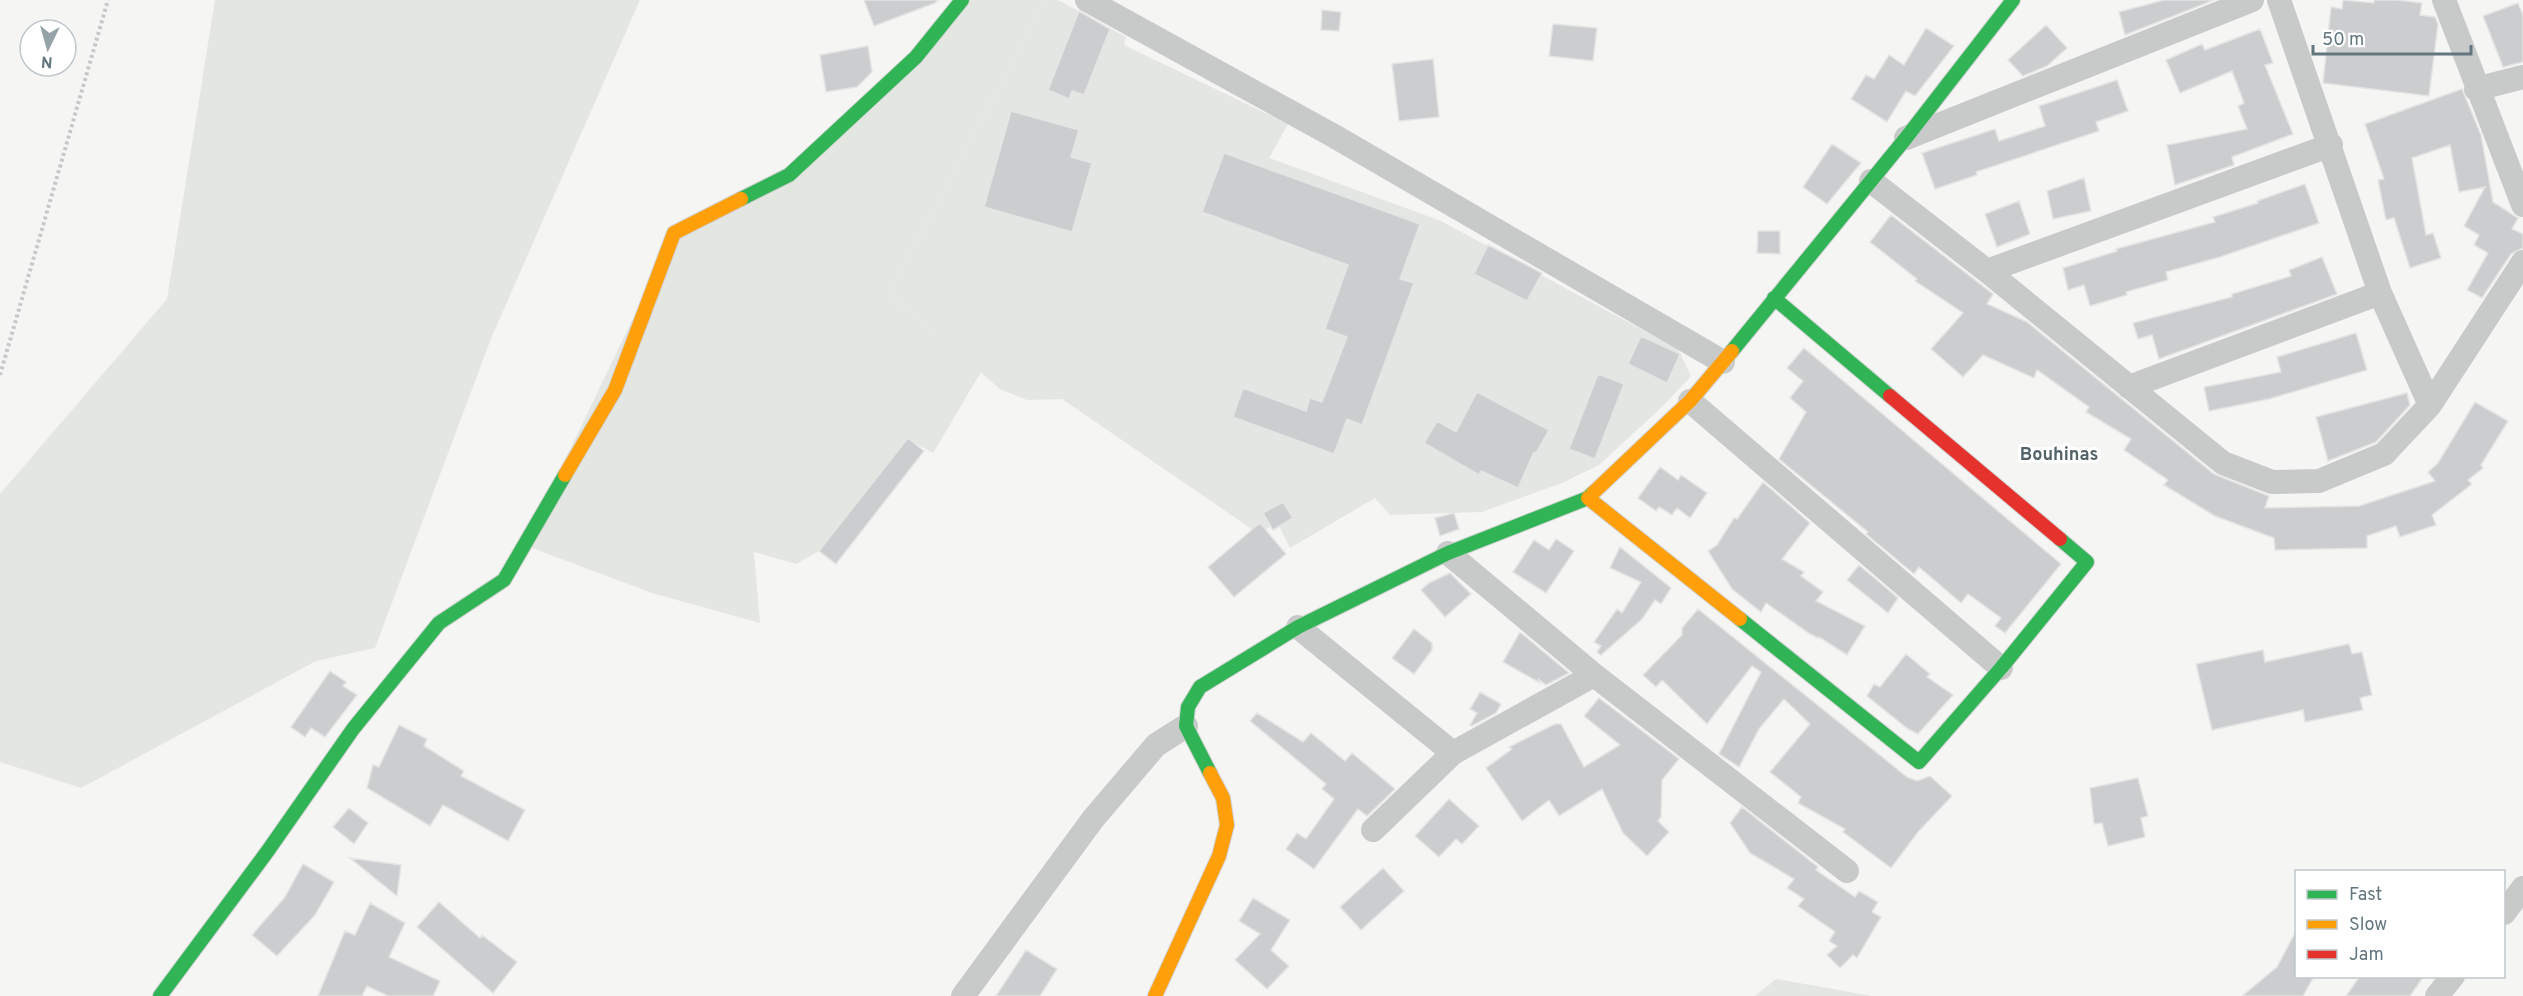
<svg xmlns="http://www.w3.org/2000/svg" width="2523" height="996" viewBox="0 0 2523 996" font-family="Overpass,sans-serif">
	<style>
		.built { fill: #e4e6e4 }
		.green { fill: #e4e7e1 }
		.building { fill: #cbcdce; stroke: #e4e4e4; stroke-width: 1.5 }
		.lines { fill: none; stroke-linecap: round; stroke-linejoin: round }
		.fast-casing { stroke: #d1d2d2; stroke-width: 16 }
		.slow-casing { stroke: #d1d2d2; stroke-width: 16 }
		.jam-casing { stroke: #d1d2d2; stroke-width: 16 }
		.path { stroke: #c6c7c8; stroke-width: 4; stroke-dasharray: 3 3; stroke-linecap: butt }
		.street { stroke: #c8caca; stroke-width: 24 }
		.fast { stroke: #30b455; stroke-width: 14 }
		.slow { stroke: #ff9f0a; stroke-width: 14 }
		.jam { stroke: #e5322d; stroke-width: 14 }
		.labels { text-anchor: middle; stroke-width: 6; stroke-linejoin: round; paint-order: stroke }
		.neighbourhood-label { font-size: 18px; font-weight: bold; fill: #546269; stroke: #fff }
	</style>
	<rect width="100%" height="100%" fill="#f5f5f4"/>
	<!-- built -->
	<path class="built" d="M1045,0H1058L1126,37L1124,45L1288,124L1269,158L1441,221L1678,349L1691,376L1665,404L1599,465L1562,483L1482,512L1390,515L1375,498L1290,548L1277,522L1259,534L1062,399L1027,400L1000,389L889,294Z"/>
	<!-- green -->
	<path class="green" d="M215,0H640L492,336L375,648L316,661L81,788L0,762V494L167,299Z
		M962,0H1045L889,294L981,372L933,453L908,439L819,551L796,564L754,552L760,623L652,593L524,545L674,233L789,175Z
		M1776,979L1872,996H1755Z"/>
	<!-- building -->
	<path class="building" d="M864,0H938L935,3L874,26Z
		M2164,0H2214L2125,35L2119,12Z
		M2343,0L2374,3V0H2397L2422,3L2420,15L2435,17L2438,24L2429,96L2323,83L2331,7L2342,9Z
		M2518,3L2523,15V62L2503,67L2483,16Z
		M1322,10L1341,12L1339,31L1321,30Z
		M1079,11L1110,29L1084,95L1072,91L1069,99L1048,90Z
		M1553,24L1597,28L1593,61L1549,56Z
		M2046,25L2067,48L2047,66L2023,76L2008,60Z
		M1926,28L1954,46L1915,96L1906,91L1887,122L1851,99L1866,75L1874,79L1889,55L1904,65Z
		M2260,29L2273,63L2265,65L2293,134L2232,157L2234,165L2175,185L2167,145L2247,129L2238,106L2244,103L2232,71L2180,93L2166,60L2202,44L2205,50Z
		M868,46L872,72L857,87L826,92L820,55Z
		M1433,59L1439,117L1399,121L1392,64Z
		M2117,80L2128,111L2096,122L2099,131L1976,172L1977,175L1935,189L1922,153L1995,129L1999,141L2045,126L2039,106Z
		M2462,89L2481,135L2493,202L2518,218L2512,229L2523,234V248L2511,254L2482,298L2467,290L2488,253L2474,245L2479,235L2464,226L2485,187L2459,192L2450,145L2412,158L2426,235L2433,233L2441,258L2410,268L2394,218L2386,220L2378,180L2384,179L2365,124Z
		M1011,111L1079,130L1071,157L1092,163L1072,232L984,207Z
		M1832,144L1861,163L1827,204L1803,187Z
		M1224,153L1420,224L1400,279L1414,283L1362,425L1347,419L1334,454L1233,417L1243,388L1306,411L1310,398L1322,402L1347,337L1325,329L1348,265L1202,212Z
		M2084,178L2091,211L2053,219L2047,191Z
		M2305,184L2319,223L2220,257L2166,272L2168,280L2126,292L2127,295L2090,306L2084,285L2068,290L2063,268L2117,251L2116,249L2215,222L2213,217L2258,203L2257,201Z
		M2019,201L2030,234L1997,247L1985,214Z
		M1891,215L1993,294L1987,304L2027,322L2214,474L2269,496L2265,508L2359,506L2435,481L2428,472L2438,463L2475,402L2508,421L2481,465L2483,468L2468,480L2472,484L2432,515L2436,525L2400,537L2396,526L2367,536V548L2275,550L2274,538L2215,516L2164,485L2168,480L2124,450L2131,439L2086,412L2089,407L2037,370L2034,378L1983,355L1963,377L1931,349L1963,313L1915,281L1917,279L1870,242Z
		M1758,231H1780V254L1757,253Z
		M1488,245L1542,273L1527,301L1474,274Z
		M2322,257L2337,294L2159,359L2152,335L2138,339L2133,323L2232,297V294L2291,276L2289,270Z
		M2356,333L2367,370L2269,399L2209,411L2204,387L2281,372L2277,357Z
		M1641,336L1680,354L1667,383L1628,364Z
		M1804,348L2061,564L2005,633L1995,626L2001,618L1968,594L1961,603L1919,567L1914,574L1866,534L1868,532L1779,459L1806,412L1790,398L1803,381L1787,368Z
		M1598,374L1624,384L1595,459L1569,449Z
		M1477,392L1549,430L1536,453L1534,452L1518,488L1481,471L1479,475L1424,443L1437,421L1456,432Z
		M2407,393L2410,405L2376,442L2328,461L2316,417Z
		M908,438L924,451L836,564L819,551Z
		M1660,467L1678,480L1681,475L1707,493L1690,518L1677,508L1672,515L1659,507L1656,511L1638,498Z
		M1763,482L1810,523L1782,559L1804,572L1801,576L1823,592L1816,601L1865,626L1847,655L1819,637L1818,638L1810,634L1766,603L1761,612L1732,589L1708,551L1717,545L1734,518L1737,519Z
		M1283,502L1293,518L1273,530L1263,513Z
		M1454,513L1459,529L1440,536L1435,518Z
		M1260,523L1286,554L1234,597L1208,567Z
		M1556,539L1574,551L1546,593L1513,572L1534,540L1549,550Z
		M1620,547L1671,588L1661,604L1655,600L1642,619L1601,655L1597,652L1601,646L1594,642L1617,609L1622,613L1641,582L1610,568Z
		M1859,565L1898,598L1888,613L1847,580Z
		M1450,573L1471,594L1445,617L1421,590L1429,583Z
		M1698,609L1907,777L1917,781L1930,776L1952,796L1918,832L1891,868L1843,832L1845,829L1798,803L1801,797L1770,772L1810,724L1784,699L1759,729L1739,767L1719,754L1761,672L1752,666L1707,724L1662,680L1656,687L1643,675L1682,635V628Z
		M1414,629L1432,643V650L1414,674L1392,658Z
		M1520,632L1569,673L1546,685L1538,679L1540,683L1503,662Z
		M2349,644L2352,654L2362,652L2372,695L2360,698L2363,710L2305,722L2303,710L2212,730L2196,664L2263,650L2265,662Z
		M1906,654L1930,674L1927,677L1953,695L1918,734L1908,729L1867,696L1874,684L1880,687Z
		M330,671L346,682L343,686L357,695L325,737L311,728L305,737L291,727Z
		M1480,692L1501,704L1496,713L1472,726L1470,725L1477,713L1470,709Z
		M1599,698L1679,759L1662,780L1661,817L1658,821L1669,832L1647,856L1623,833L1602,789L1559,816L1549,800L1522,821L1486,768L1512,749L1509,747L1555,724H1561L1584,767L1620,745L1584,716Z
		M1257,713L1303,742L1311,733L1345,761L1352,753L1395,789L1367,816L1358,809L1314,869L1286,849L1297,833L1306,839L1334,799L1322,789L1326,784L1250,721Z
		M399,725L427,739L424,746L464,771L461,776L525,810L508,841L443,805L430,826L367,788L373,765L379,767Z
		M2138,778L2148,816L2141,818L2145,837L2108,846L2102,823L2094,824L2090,788Z
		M1449,799L1479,826L1462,844L1456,839L1439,857L1415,836Z
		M1742,807L1818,867L1816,870L1855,897L1859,891L1878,902L1872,912L1881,917L1857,958L1853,955L1840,968L1827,955L1837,946L1829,941L1835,932L1798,906L1804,899L1787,888L1794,879L1750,853L1730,823Z
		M349,808L368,823L354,844L333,827Z
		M350,858L401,865L397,896Z
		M303,864L334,882L315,915L277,956L252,935L285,897Z
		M1383,868L1404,891L1361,930L1340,907Z
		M1253,898L1290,920L1271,950L1289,966L1267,989L1235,960L1260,934L1239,921Z
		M439,902L480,938L482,935L517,962L493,993L417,927Z
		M370,903L405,923L389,957L440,981L433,996H388L367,986L362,996H318L345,931L355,935Z
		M2296,931V976H2314L2303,996H2242L2277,967Z
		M1026,950L1057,969L1040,996H996Z
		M2360,976H2424L2410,996H2346Z"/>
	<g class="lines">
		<defs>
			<path id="fast" d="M741,199L789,175L916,57L962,0
				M1774,298L1890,396
				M1732,351L1906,138L2013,0
				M1740,619L1919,762L2001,668L2087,562L2060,539
				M1210,773L1186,726L1188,707L1200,687L1298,627L1448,553L1588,498L1593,493
				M160,996L267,852L353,729L439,623L504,580L565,475"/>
			<path id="slow" d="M565,475L615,390L674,233L741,199
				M1593,493L1690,401L1732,351
				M1588,498L1740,619
				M1155,996L1219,856L1227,825L1223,798L1210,773"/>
			<path id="jam" d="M1890,396L2060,539"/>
		</defs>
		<!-- fast casing -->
		<use href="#fast" class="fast-casing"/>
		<!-- slow casing -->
		<use href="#slow" class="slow-casing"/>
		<!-- jam casing -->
		<use href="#jam" class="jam-casing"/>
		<!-- path -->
		<path class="path" d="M0,375L108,0"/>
		<!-- street -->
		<path class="street" d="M1087,0L1334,136L1723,362
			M2279,0L2380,293L2430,405
			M2444,0L2523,205
			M2476,89L2523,77
			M1906,138L2252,0
			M1871,181L1987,271L2223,463L2272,482L2319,481L2384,454L2430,405L2523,262
			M1987,271L2331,145
			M2129,387L2380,293
			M1690,401L2001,668
			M1448,553L1594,675L1847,871
			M1298,627L1453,753
			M1373,830L1453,753L1594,675
			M2504,913L2523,888
			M963,996L1093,819L1156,745L1186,726
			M2437,996L2453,976"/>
		<!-- fast -->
		<use href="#fast" class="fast"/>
		<!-- slow -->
		<use href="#slow" class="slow"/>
		<!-- jam -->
		<use href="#jam" class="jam"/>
	</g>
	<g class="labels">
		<!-- neighbourhood labels -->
		<g class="neighbourhood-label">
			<text x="2059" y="460">Bouhinas</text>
		</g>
	</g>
	<!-- legend -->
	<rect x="2295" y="870" width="210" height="108" fill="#ffffff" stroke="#c0c8cb" stroke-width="1.5"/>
	<rect x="2307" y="890" width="30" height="9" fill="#30b455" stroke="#c0c8cb" stroke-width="1.5"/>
	<text x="2349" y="900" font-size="18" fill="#62767e">Fast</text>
	<rect x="2307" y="920" width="30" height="9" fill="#ff9f0a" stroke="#c0c8cb" stroke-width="1.5"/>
	<text x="2349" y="930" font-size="18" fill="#62767e">Slow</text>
	<rect x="2307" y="950" width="30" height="9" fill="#e5322d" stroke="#c0c8cb" stroke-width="1.5"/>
	<text x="2349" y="960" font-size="18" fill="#62767e">Jam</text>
	<!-- north arrow -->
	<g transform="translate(48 48) rotate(185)"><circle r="28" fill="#ffffff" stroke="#c0c8cb" stroke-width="1.5"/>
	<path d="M0-4.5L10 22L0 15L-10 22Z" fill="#95a2a7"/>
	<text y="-9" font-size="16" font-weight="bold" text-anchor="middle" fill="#62767e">N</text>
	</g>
	<!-- scale -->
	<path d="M2313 45v9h158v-9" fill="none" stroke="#62767e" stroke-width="3"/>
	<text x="2322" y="45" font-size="18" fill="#62767e" stroke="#ffffff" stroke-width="4.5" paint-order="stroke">50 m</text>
</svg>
